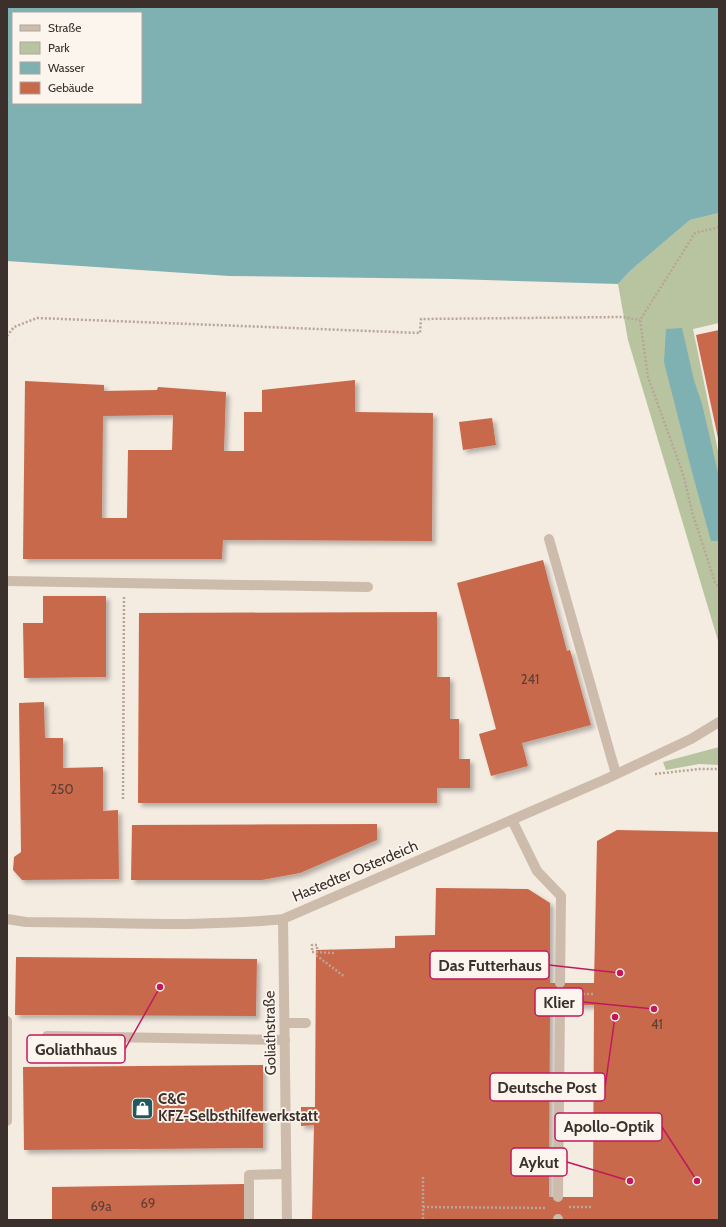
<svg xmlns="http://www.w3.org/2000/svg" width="726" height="1227" viewBox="0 0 726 1227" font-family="Cabin,sans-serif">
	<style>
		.green { fill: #b8c4a0 }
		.water { fill: #7fb0b2; fill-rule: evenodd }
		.building { fill: #c8694b; fill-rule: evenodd; filter: url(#shadow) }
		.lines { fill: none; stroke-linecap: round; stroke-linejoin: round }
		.path { stroke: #b9a596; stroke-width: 2.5; stroke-dasharray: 2 2; stroke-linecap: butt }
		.lane { stroke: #cdbbac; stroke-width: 10 }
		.street { stroke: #cdbbac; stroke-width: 10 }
		.labels { text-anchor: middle; stroke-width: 3.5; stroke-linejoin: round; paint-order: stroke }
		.number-label { font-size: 13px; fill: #5e3e33 }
		.street-label { font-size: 15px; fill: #3b302b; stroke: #fbf5ee }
		.poi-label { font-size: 15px; font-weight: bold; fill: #3b302b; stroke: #fbf5ee; text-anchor: start }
		.leader { fill: none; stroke: #c2185b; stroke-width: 1.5 }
		.callout-dot { fill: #c2185b; stroke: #fbf5ee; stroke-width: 1.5 }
		.callout { fill: #fbf5ee; stroke: #c2185b; stroke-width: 1.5 }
		.callout-label { font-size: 16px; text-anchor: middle; font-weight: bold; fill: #3b302b }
	</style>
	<defs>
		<filter id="shadow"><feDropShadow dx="3.5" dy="3.5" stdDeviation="2" flood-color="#0004"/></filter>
	</defs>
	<rect width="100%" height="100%" fill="#f4ebe1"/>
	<!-- green -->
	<path class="green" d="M719,213V323L693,329L719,456V644L628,340L618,284L630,271L690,220Z
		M719,747V765L699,764L666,770L663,762Z"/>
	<!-- water -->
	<path class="water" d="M7,7H719V213L690,220L630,271L618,284L452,279L229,276L7,261ZM13,13H141V103H13Z
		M682,328L694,380L702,404L719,477V541H711L692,472L664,362L666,329Z"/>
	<!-- building -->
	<path class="building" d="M719,330V438H718L696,335Z
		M355,380V412L433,413L432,541L223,540L222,559H23L25,381L104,385V391L157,390L158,387L226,392L224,451H244V412H262V390ZM173,415L172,450H128L127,518H102L103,416Z
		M492,418L496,445L463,450L459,422Z
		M543,560L567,651L570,650L591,725L522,743L528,766L491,776L479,734L496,729L457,583Z
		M43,596H106V677L24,678L23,623H43Z
		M437,612V677H450V719H459V759H470V788H437V803H138L139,613Z
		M44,702L45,738H63V768L103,767V811L118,810L119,879L22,880L13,870L14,857L21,852L19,703Z
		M377,824V840L300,873L262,880H131L132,825Z
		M617,830L719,832V1220H593L548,1219V1220H312L314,1125L301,1126V1107H315L316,950L395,948V936L435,935L436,888L528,889L550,903V983H594L597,841ZM594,1005L593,1197H549L550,1006Z
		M16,957L257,959L256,1016L15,1015Z
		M263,1065V1148L24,1150L23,1067Z
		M244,1184L245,1220H52V1187Z"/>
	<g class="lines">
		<!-- path -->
		<path class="path" d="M719,227L695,233L640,320L648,377L683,474L693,515L715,582L719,588
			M7,336L14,327L37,318L420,333L421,319L622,317L640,320
			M655,774L699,769H719
			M123,799L124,597
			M334,953L312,952V945H317V956L345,977
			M523,955H546
			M571,994H594
			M423,1177V1220
			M423,1207L546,1208
			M569,1207H593"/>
		<!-- lane -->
		<path class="lane" d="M549,539L616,774
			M7,581L368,587
			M512,820L537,871L561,896L560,983
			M7,1021V1121
			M285,1023H306
			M47,1036L285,1040
			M558,1197L560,1006
			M558,1219V1220
			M249,1220V1175L286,1174"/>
		<!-- street -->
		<path class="street" d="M7,919L26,922C78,922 130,924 182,924C216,923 249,923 283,919L606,779L691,739L719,722
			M283,919L287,1220"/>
	</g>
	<!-- icons -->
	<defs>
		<symbol id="shop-square" viewBox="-11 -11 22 22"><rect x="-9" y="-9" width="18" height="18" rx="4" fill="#1f5a5e" stroke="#fbf5ee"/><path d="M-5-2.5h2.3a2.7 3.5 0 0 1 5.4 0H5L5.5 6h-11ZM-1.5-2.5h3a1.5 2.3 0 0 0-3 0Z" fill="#fff"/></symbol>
	</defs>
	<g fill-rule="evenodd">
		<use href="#shop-square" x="130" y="1096" width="25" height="25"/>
	</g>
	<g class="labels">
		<!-- number labels -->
		<g class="number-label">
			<text x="530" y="684">241</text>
			<text x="62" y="794">250</text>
			<text x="657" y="1029">41</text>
			<text x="148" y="1208">69</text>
			<text x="101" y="1211">69a</text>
		</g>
		<!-- street labels -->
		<g class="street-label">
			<text transform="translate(355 871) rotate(-23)" y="5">Hastedter Osterdeich</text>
			<text transform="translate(270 1033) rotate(-91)" y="5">Goliathstraße</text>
		</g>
		<!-- poi labels -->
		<g class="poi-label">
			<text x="158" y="1104">C&amp;C<tspan x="158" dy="17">KFZ-Selbsthilfewerkstatt</tspan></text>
		</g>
	</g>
	<!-- callouts -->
	<path class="leader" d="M620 973L549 965M654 1009L583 1002M160 987L125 1049M615 1017L605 1087M697 1181L662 1127M630 1181L567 1162"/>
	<g class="callout-dot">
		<circle cx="620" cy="973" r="4"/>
		<circle cx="654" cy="1009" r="4"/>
		<circle cx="160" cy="987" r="4"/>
		<circle cx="615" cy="1017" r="4"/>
		<circle cx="697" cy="1181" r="4"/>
		<circle cx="630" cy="1181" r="4"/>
	</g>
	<g class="callout">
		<rect x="430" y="951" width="119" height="28" rx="4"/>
		<rect x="535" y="988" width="48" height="28" rx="4"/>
		<rect x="27" y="1035" width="98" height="28" rx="4"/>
		<rect x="490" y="1073" width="115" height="28" rx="4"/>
		<rect x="555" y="1113" width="107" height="28" rx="4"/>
		<rect x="511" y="1148" width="56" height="28" rx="4"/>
	</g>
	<g class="callout-label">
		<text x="490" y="971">Das Futterhaus</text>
		<text x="559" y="1008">Klier</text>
		<text x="76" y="1055">Goliathhaus</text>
		<text x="547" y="1093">Deutsche Post</text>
		<text x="609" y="1132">Apollo-Optik</text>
		<text x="539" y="1168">Aykut</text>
	</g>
	<!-- border -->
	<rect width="726" height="1227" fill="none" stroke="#3b302b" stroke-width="16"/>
	<!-- legend -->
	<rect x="12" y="12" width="130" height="92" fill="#fbf5ee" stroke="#aea6a0"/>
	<rect x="20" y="25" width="20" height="6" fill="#cdbbac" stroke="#aea6a0"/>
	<text x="48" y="32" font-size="12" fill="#3b302b">Straße</text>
	<rect x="20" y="42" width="20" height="12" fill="#b8c4a0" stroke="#aea6a0"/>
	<text x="48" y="52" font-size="12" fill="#3b302b">Park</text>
	<rect x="20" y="62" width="20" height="12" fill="#7fb0b2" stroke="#aea6a0"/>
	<text x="48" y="72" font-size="12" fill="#3b302b">Wasser</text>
	<rect x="20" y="82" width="20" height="12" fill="#c8694b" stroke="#aea6a0"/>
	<text x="48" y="92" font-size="12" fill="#3b302b">Gebäude</text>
</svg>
